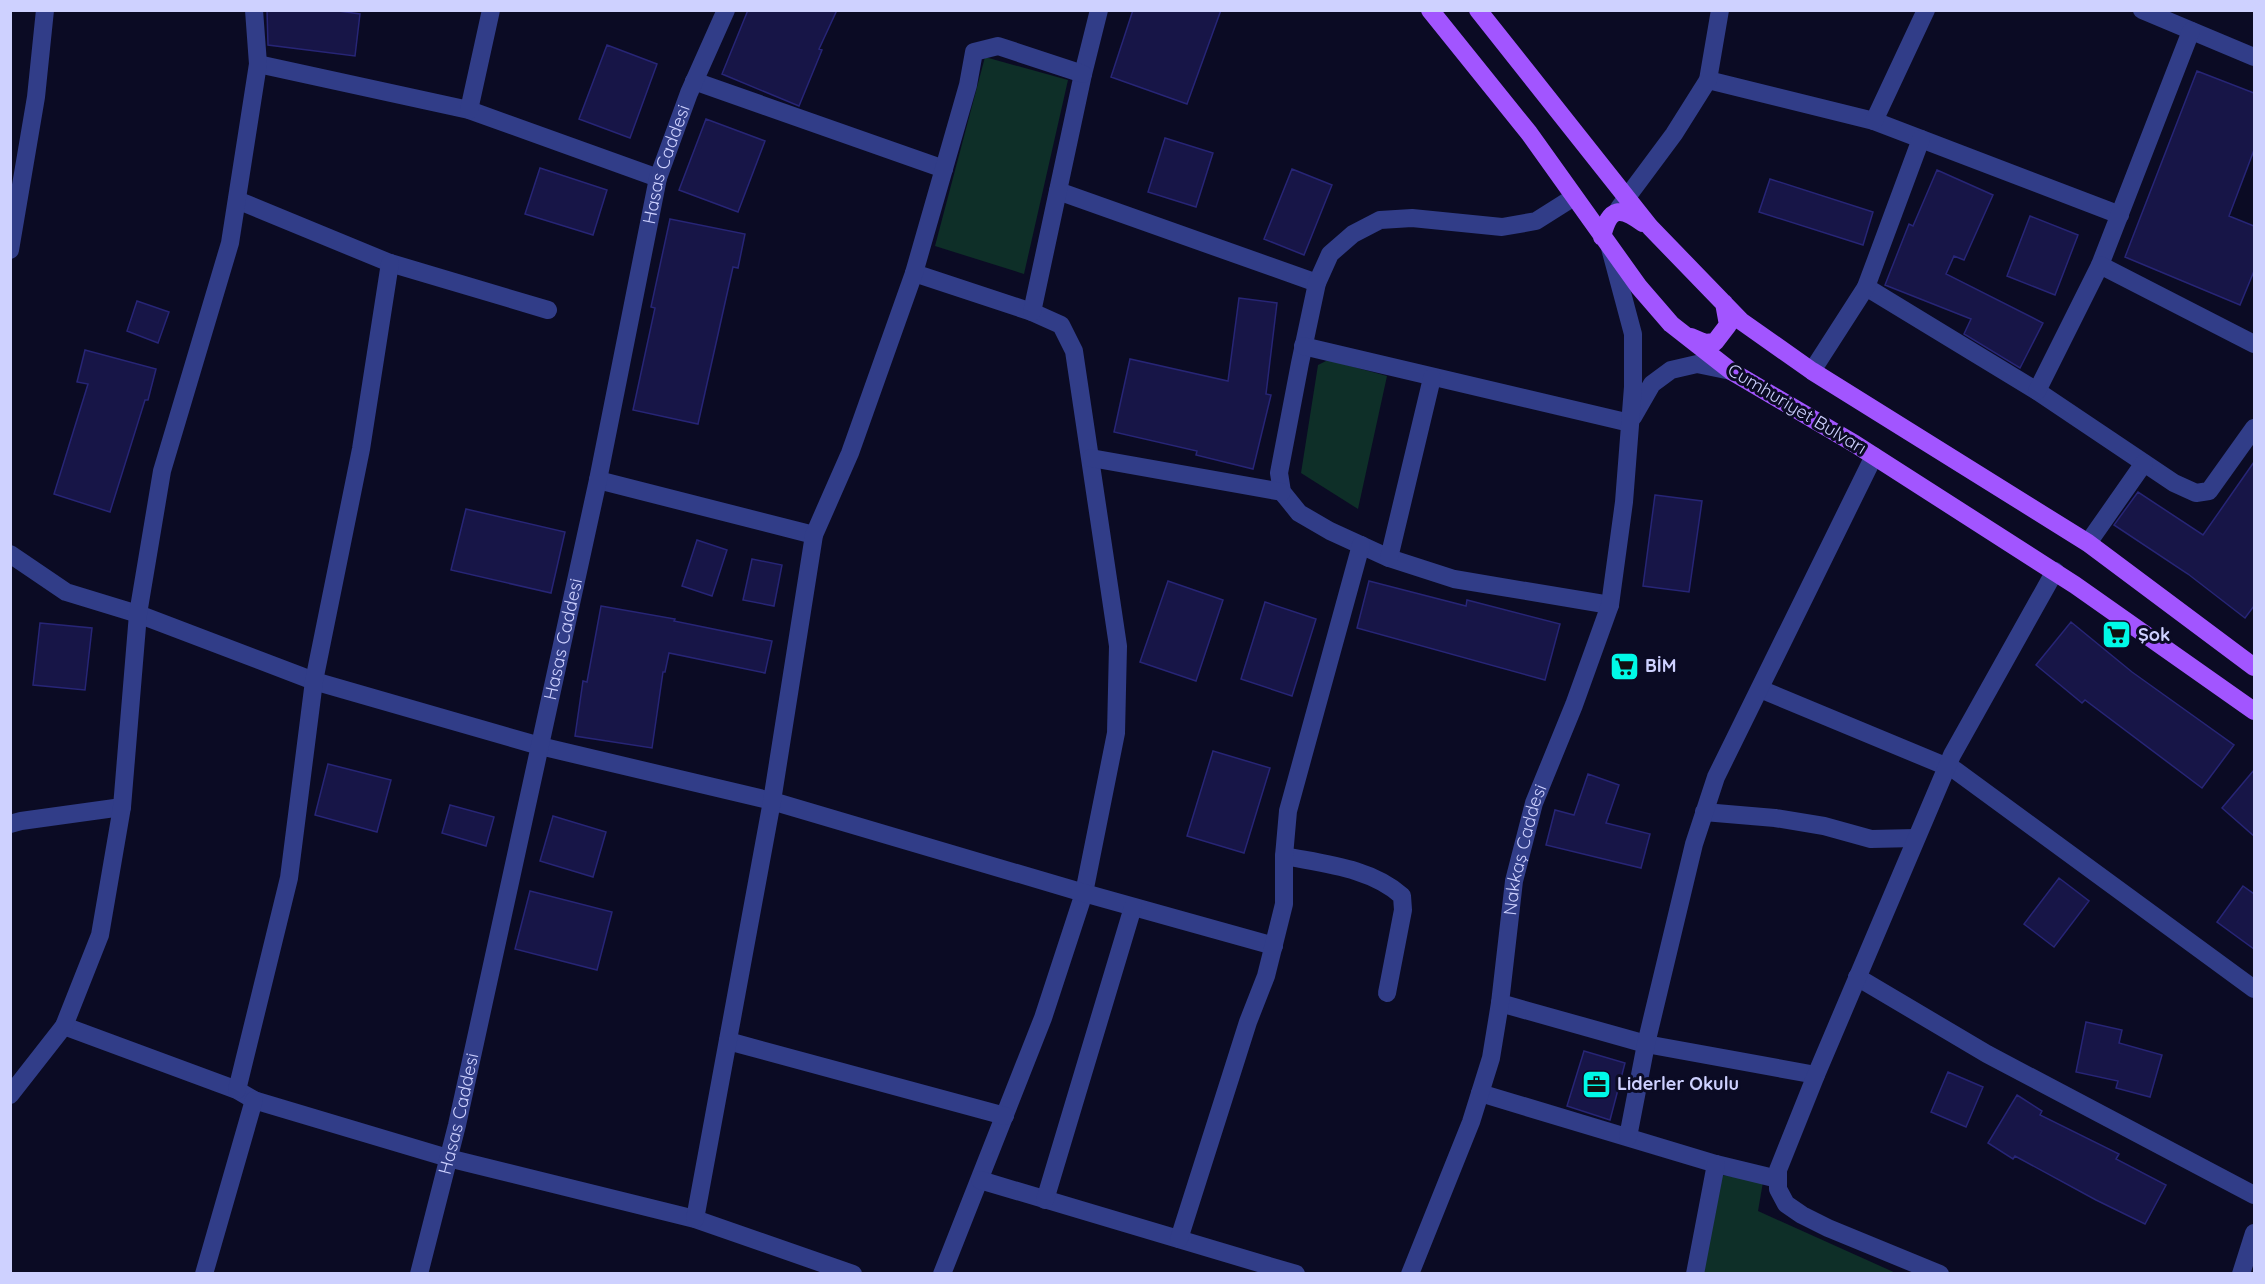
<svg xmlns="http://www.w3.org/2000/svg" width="2265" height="1284" viewBox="0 0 2265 1284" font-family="Quicksand,sans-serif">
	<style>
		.green { fill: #0e2f28 }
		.building { fill: #171547; stroke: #272576; stroke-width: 1.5 }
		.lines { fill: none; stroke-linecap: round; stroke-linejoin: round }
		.minor { stroke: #313d88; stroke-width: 18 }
		.major { stroke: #a255ff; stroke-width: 18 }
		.labels { text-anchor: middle; stroke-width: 6; stroke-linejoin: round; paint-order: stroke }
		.street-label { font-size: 18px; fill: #ced1ff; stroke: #0b0b24 }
		.poi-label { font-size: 18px; font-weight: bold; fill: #ced1ff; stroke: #0b0b24; text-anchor: start }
	</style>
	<rect width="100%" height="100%" fill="#0b0b24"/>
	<!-- green -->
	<path class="green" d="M985,57L1068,80L1024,274L935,246Z
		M1328,360L1387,376L1358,509L1301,473L1318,365Z
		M1716,1174L1763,1182L1758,1211L1898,1274H1700Z"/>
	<!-- building -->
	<path class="building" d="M267,10H332L360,14L355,56L268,45Z
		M748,10H837L819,49L822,50L799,106L722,74Z
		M1133,10H1221L1187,104L1111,77Z
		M607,45L657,64L630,138L579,119Z
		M2197,71L2254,93V150L2229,216L2254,226V271L2240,305L2125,257Z
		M706,119L765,141L738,212L679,190Z
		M1165,138L1213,153L1196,207L1148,192Z
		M540,168L607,190L593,235L525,214Z
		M1292,169L1332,185L1304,255L1264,239Z
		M1937,170L1993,195L1964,260L1954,256L1946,274L2043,323L2020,368L1964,334L1971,319L1885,285L1909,224L1913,226Z
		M1770,179L1873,212L1863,245L1759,212Z
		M2030,216L2078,235L2055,295L2007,276Z
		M670,219L745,234L738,268L733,267L698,424L633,410L655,308L651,307Z
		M1239,298L1277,303L1266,394L1271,395L1253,469L1196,455L1197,451L1114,432L1130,359L1228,381Z
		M137,301L169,312L158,343L127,331Z
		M85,350L156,369L148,400H145L110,512L54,494L88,384L77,382Z
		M2254,462V606L2245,618L2188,574L2114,525L2138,492L2203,535Z
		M1655,495L1702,501L1689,592L1643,586Z
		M466,509L565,532L551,593L451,570Z
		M697,540L727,550L712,596L682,586Z
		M752,559L782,565L774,606L743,600Z
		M1168,581L1223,600L1196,681L1140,662Z
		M1369,581L1466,606L1467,600L1560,624L1545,680L1357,628Z
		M1265,602L1316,619L1292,696L1241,679Z
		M601,606L675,619L674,621L772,641L765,673L669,653L665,672H663L652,748L575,736L583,681L587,682Z
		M2071,622L2132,672L2234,745L2202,788L2085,700L2082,703L2036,665Z
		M40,623L92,628L85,690L33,685Z
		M1213,751L1270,768L1244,853L1187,836Z
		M328,764L391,780L377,832L315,815Z
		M2254,770V836L2222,808Z
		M1588,774L1619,785L1606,823L1650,834L1641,868L1546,845L1555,810L1574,815Z
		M450,805L494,817L486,846L442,833Z
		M553,816L606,832L593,877L540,861Z
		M2059,878L2089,901L2054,947L2024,924Z
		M2243,886L2254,894V949L2217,922Z
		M530,891L612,912L597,970L515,949Z
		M2086,1022L2122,1030L2119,1043L2162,1055L2150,1097L2116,1088L2118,1081L2076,1072Z
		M1584,1051L1625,1063L1610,1120L1567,1106Z
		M1948,1072L1983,1087L1966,1127L1931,1112Z
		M2017,1095L2042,1111L2040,1115L2119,1154L2116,1159L2166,1185L2145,1224L2096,1200L2015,1156L2013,1159L1988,1143Z"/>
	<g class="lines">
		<!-- minor -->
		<g class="minor">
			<path d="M2142,10L2254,57"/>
			<path d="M258,64L469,110L658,178"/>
			<path d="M1708,80L1874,121L2120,215"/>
			<path d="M694,81L944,169"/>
			<path d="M469,110L491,10"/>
			<path d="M1874,121L1926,10"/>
			<path d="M1058,191L1317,283"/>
			<path d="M1574,197L1536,221L1502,227L1412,218L1380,220L1353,234L1330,254L1317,283L1300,363L1279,473L1282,492L1299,513L1330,531L1389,558L1454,579L1610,605"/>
			<path d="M237,200L390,263L548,310"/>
			<path d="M1619,208L1674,134L1708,80L1720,10"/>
			<path d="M10,250L36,97L45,10"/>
			<path d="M2100,265L2191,31"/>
			<path d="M914,273L1032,312L1061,325L1074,351L1118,646L1116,733L1084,893L1043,1018L942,1274"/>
			<path d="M1866,287L2037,391L2174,483L2196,493L2209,491L2254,428"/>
			<path d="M1032,312L1083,74L1099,10"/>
			<path d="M1303,346L1630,423"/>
			<path d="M1812,371L1866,287L1921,139"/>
			<path d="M2037,391L2100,265L2254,344"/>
			<path d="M1633,417L1652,384L1671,370L1697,364L1731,371"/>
			<path d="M1091,458L1282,492"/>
			<path d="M598,480L814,535"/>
			<path d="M2088,543L2144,463"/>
			<path d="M10,554L66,592L138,614L314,681L540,746L772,801L1084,893L1274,946"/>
			<path d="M1389,558L1432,378"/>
			<path d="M1760,689L1955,770L2254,989"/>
			<path d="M1704,812L1775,818L1824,826L1871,839L1916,838"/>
			<path d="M10,824L21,821L122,807"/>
			<path d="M1284,856C1324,864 1371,868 1402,896L1403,910L1387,993"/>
			<path d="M1857,977L1987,1054L2254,1195"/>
			<path d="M1500,1003L1646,1044L1816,1075"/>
			<path d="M64,1026L237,1090L254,1100L448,1158L695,1219L853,1274"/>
			<path d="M728,1041L1005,1116"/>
			<path d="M237,1090L289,878L314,681L361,449L390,263"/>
			<path d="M1480,1093L1716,1164L1778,1179"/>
			<path d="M10,1095L64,1026L100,935L122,807L138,614L162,471L230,243L258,64L254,10"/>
			<path d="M1628,1137L1646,1044L1694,844L1716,777L1874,456"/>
			<path d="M980,1180L1296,1274"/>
			<path d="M1045,1200L1133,907"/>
			<path d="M695,1219L772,801L814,535L850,453L914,273L968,85L974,52L998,46L1083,74"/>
			<path d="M1179,1239L1248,1022L1266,976L1284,904V856L1288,811L1361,545"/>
			<path d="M204,1274L254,1100"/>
			<path id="s1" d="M419,1274L457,1125L598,480L658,178L689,93L726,10"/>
			<path id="s2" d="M1410,1274L1471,1122L1491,1058L1500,1003L1514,881L1534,803L1574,705L1610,605L1624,502L1633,387V334L1610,248"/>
			<path d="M1695,1274L1716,1164"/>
			<path d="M1940,1274L1828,1228L1802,1215L1786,1204L1778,1189V1170L1816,1075L1952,755L2055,571"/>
			<path d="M2241,1274L2254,1233"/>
		</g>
		<!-- major -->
		<path class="major" d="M1430,10L1529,133L1639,287L1671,324L1731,371L1855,444L2075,585L2254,711
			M1478,10L1650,227L1741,321L1812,371L2088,543L2254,667
			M1602,237C1610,206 1620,207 1643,223
			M1691,337L1705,343L1715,342L1728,325L1724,303"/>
	</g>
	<!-- icons -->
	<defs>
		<symbol id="supermarket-square" viewBox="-11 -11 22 22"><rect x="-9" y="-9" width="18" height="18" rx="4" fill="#00f9e7" stroke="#0b0b24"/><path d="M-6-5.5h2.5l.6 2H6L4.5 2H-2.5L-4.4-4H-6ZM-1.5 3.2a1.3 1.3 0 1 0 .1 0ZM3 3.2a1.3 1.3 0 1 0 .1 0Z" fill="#111"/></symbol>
		<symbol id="office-square" viewBox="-11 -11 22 22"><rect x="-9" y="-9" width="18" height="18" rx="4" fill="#00f9e7" stroke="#0b0b24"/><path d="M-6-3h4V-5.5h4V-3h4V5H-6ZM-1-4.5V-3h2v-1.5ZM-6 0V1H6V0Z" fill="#111"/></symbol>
	</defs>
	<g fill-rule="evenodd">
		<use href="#supermarket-square" x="2100" y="618" width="33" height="33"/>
		<use href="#supermarket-square" x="1608" y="650" width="33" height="33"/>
		<use href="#office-square" x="1580" y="1068" width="33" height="33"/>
	</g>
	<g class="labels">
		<!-- street labels -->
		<g class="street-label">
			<text dy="6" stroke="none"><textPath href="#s1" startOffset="1137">Hasas Caddesi</textPath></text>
			<text transform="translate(1797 409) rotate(31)" y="6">Cumhuriyet Bulvarı</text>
			<text dy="6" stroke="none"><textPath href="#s1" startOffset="651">Hasas Caddesi</textPath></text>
			<text dy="6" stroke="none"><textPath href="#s2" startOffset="442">Nakkaş Caddesi</textPath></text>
			<text dy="6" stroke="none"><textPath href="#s1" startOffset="165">Hasas Caddesi</textPath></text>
		</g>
		<!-- poi labels -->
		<g class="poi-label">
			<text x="2138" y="641">Şok</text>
			<text x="1645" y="672">BİM</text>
			<text x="1617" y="1090">Liderler Okulu</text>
		</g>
	</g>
	<!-- border -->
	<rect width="2265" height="1284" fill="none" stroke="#ced1ff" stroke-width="24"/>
</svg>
